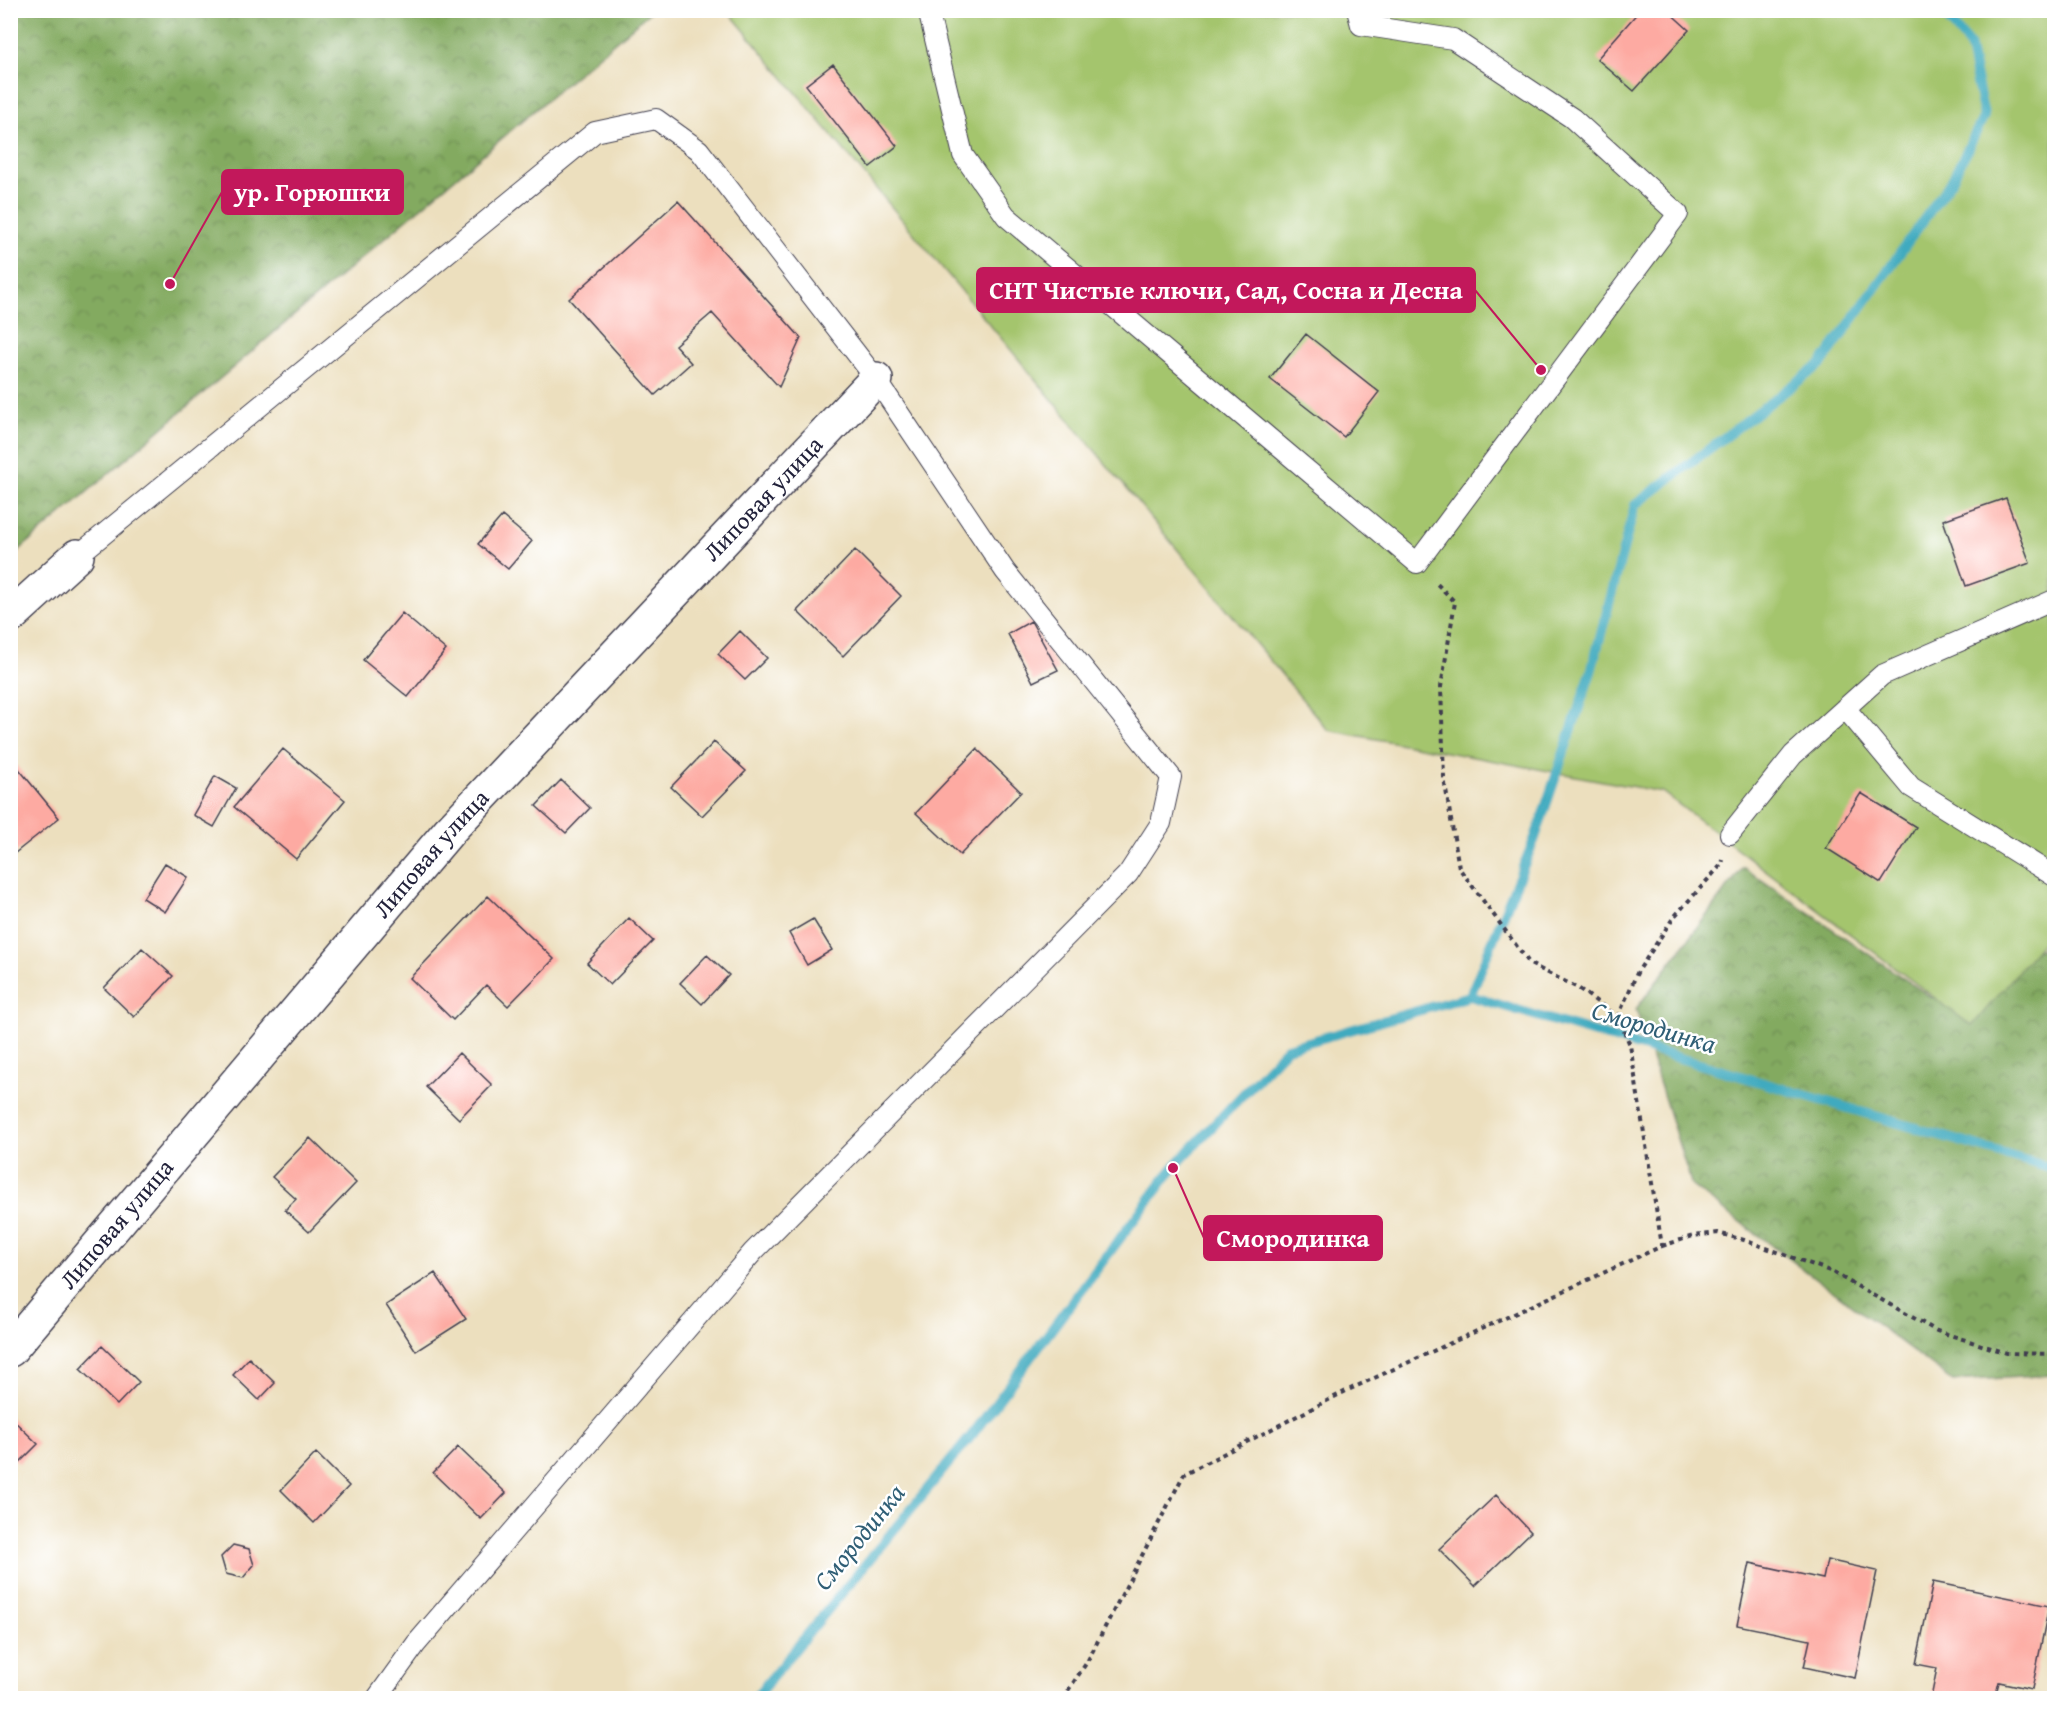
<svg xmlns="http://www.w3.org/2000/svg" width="2065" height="1709" viewBox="0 0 2065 1709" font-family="'Gentium Book Plus',serif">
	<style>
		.forest { fill: url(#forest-crowns); stroke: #52664e; stroke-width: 1.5 }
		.garden { fill: #a4c56d; stroke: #637454; stroke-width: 1.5 }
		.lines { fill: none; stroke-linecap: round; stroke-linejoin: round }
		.stream { stroke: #40aabf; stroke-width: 10 }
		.building { fill: #fdaaa2 }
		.lane-casing { stroke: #403e4f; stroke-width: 22 }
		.street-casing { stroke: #403e4f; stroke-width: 36 }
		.path { stroke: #403e4f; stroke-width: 4; stroke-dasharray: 4.5 4.5; stroke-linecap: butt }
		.lane { stroke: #fff; stroke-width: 20 }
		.street { stroke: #fff; stroke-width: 33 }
		.labels { text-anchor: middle; stroke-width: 5; stroke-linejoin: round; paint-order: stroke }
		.street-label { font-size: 24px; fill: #22223b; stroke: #fff }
		.water-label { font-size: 26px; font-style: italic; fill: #305f76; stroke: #fff }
		.leader { fill: none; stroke: #c2185b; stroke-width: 2 }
		.callout-dot { fill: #c2185b; stroke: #fff; stroke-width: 2 }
		.callout { fill: #c2185b; stroke: #c2185b; stroke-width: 2 }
		.callout-label { font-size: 26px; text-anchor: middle; font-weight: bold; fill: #fff }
	</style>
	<defs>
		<pattern id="forest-crowns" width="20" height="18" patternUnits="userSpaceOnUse" patternTransform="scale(1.5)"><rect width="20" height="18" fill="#83aa60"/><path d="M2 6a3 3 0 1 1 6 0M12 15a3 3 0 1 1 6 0" fill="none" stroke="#6b8a50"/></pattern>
	</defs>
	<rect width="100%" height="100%" fill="#fff"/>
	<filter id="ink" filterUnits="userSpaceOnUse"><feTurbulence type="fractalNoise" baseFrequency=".0167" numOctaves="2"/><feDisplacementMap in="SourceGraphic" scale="12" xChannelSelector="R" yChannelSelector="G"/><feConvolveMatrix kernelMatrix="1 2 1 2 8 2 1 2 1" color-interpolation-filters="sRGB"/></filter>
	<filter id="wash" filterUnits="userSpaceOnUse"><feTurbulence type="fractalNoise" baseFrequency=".008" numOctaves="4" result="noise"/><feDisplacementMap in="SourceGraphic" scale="24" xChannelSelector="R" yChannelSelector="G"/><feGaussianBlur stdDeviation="1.35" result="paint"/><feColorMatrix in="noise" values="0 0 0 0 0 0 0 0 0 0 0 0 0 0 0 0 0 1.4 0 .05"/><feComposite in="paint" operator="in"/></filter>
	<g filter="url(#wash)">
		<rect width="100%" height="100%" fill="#ecdfbe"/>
		<!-- forest -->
		<path class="forest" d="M11,10H650V12L11,557Z
			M1743,867L1932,998L2054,943V1375L1953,1381L1692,1186L1636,1009Z"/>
		<!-- garden -->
		<path class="garden" d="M728,11H2054V929L1972,1026L1662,792L1328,730Z"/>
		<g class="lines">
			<!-- stream -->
			<path class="stream" d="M1470,996L1535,838L1591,672L1635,505L1821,364L1952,180L1984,116L1969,44L1940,10
				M755,1698L972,1435L1173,1168L1287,1048L1470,996L2054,1169"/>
		</g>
		<g id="blocks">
			<!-- building -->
			<path class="building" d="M1640,10H1667L1689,30L1634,91L1597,59Z
				M833,64L897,146L870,167L806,85Z
				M678,201L801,338L779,387L712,313L675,345L691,363L655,395L569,299Z
				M1306,334L1379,392L1344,437L1270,379Z
				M2006,498L2030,563L1966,586L1943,520Z
				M502,516L532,541L508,569L478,544Z
				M855,550L901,596L843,656L797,611Z
				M402,613L446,650L408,697L363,660Z
				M1031,621L1058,670L1033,682L1008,634Z
				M740,631L767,658L745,680L718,654Z
				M714,742L746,771L702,816L671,787Z
				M283,749L345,800L296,859L234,807Z
				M977,749L1021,792L960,855L916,813Z
				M10,758L59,818L10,857Z
				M215,776L236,788L214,827L193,815Z
				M561,780L590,808L566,833L536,806Z
				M1861,793L1916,827L1881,883L1826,848Z
				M165,863L188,877L165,912L143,898Z
				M488,896L554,959L508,1006L486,985L453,1020L410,978Z
				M629,918L653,941L610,985L587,963Z
				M813,919L832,950L807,965L789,933Z
				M142,948L173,976L134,1017L104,988Z
				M707,955L729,975L702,1004L680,983Z
				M459,1053L492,1085L459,1119L426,1087Z
				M310,1138L356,1183L309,1232L285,1210L296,1199L272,1177Z
				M435,1273L466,1319L416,1351L386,1305Z
				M102,1346L139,1382L117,1405L80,1369Z
				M249,1358L275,1383L259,1400L233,1375Z
				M10,1417L38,1444L19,1463L10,1456Z
				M458,1447L506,1493L481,1519L433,1473Z
				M316,1453L349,1486L314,1523L281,1490Z
				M1496,1495L1531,1532L1475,1586L1439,1549Z
				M233,1545L249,1549L254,1565L243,1578L226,1574L221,1557Z
				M1827,1560L1877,1571L1855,1678L1804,1667L1810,1640L1737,1625L1750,1563L1823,1579Z
				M1933,1582L2049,1606L2032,1689L1999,1682L1995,1698H1931L1937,1668L1916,1664Z"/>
		</g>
	</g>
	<g filter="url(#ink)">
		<use href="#blocks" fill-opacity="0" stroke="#403e4f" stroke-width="1.5"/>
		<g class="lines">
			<defs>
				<path id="lane" d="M928,10L963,155L1006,216L1417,563L1678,214L1572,118L1453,39L1361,25L1357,10
					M77,556L595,132L656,119L699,150L876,379L1005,571L1171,777L1161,823L1128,874L753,1252L416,1644L377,1698
					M1845,708L1911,787L2054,876
					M1730,834L1793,755L1882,675L2054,600"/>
				<g id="street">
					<path d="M10,617L77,556"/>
					<path id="s1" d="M10,1350L450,830L876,379"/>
				</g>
			</defs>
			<!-- lane casing -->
			<use href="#lane" class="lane-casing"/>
			<!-- street casing -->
			<use href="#street" class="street-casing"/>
			<!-- path -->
			<path class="path" d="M1618,1017L1637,973L1673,918L1722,864L1723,860
				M1662,1246L1693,1236L1718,1233L1744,1240L1830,1271L1937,1331L2007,1353L2054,1354
				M1063,1698L1087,1662L1184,1474L1346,1391L1662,1246L1630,1045L1618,1017L1578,988L1530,964L1459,868L1444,778L1441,687L1455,602L1437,584"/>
			<!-- lane -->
			<use href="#lane" class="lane"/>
			<!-- street -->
			<use href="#street" class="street"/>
		</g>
	</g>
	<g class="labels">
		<!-- street labels -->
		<g class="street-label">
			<text dy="8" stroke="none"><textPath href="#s1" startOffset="1137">Липовая улица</textPath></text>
			<text dy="8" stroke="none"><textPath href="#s1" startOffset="651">Липовая улица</textPath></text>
			<text dy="8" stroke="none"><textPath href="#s1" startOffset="165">Липовая улица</textPath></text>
		</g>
		<!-- water labels -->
		<g class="water-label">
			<text transform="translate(1654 1027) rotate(16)" y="9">Смородинка</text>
			<text transform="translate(859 1537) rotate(-51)" y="9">Смородинка</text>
		</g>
	</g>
	<!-- callouts -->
	<path class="leader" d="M170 284L222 192M1541 370L1475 290M1173 1168L1204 1238"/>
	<g class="callout-dot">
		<circle cx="170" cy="284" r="6"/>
		<circle cx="1541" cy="370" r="6"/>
		<circle cx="1173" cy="1168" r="6"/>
	</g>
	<g class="callout">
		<rect x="222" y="170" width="181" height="44" rx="6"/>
		<rect x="977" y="268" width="498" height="44" rx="6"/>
		<rect x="1204" y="1216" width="178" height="44" rx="6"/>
	</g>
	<g class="callout-label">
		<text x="312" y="201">ур. Горюшки</text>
		<text x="1226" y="299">СНТ Чистые ключи, Сад, Сосна и Десна</text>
		<text x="1293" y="1247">Смородинка</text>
	</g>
	<!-- margin -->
	<rect width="2065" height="1709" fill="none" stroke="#fff" stroke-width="36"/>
</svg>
